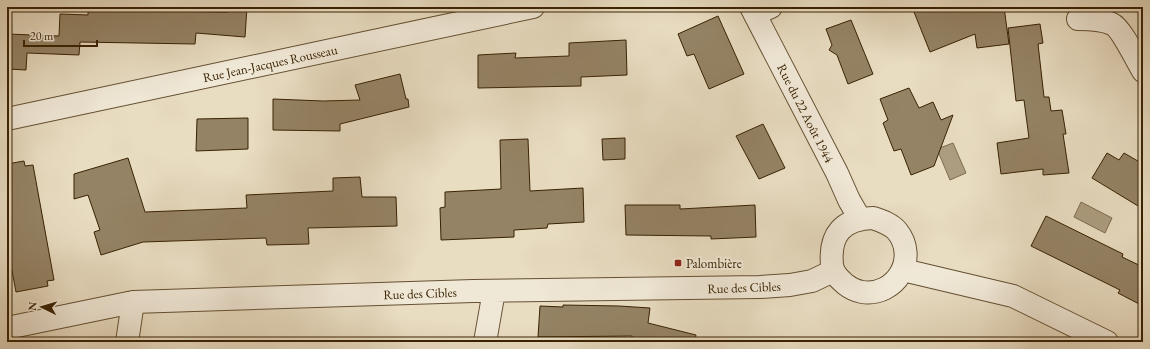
<svg xmlns="http://www.w3.org/2000/svg" width="1150" height="349" viewBox="0 0 1150 349" font-family="'EB Garamond',serif">
	<style>
		.water { fill: #ac9d80; stroke: #7e6c4e }
		.building { fill: #948365; stroke: #392202 }
		.lines { fill: none; stroke-linecap: round; stroke-linejoin: round }
		.minor-casing { stroke: #655032; stroke-width: 24 }
		.tertiary-casing { stroke: #655032; stroke-width: 24 }
		.minor { stroke: #f0e8d7; stroke-width: 22 }
		.tertiary { stroke: #f0e8d7; stroke-width: 22 }
		.poi-dot { fill: #8f2418; stroke: #f0e8d7; stroke-width: 1.5 }
		.labels { text-anchor: middle; stroke-width: 4; stroke-linejoin: round; paint-order: stroke }
		.street-label { font-size: 13px; fill: #392202; stroke: #f0e8d7 }
		.poi-label { font-size: 13px; fill: #392202; stroke: #f0e8d7; text-anchor: start }
	</style>
	<rect width="100%" height="100%" fill="#e8dcc1"/>
	<filter id="stains"><feTurbulence type="fractalNoise" baseFrequency=".005" numOctaves="4"/><feColorMatrix values="0 0 0 0 .2 0 0 0 0 .09 0 0 0 0 .02 0 0 0 .5 -.17"/></filter>
	<radialGradient id="worn" r=".72"><stop offset=".6" stop-color="#630" stop-opacity="0"/><stop offset="1" stop-color="#630" stop-opacity=".3"/></radialGradient>
	<!-- water -->
	<path class="water" d="M953,143L966,173L950,180L937,149Z
		M1081,202L1112,218L1105,233L1074,217Z"/>
	<!-- building -->
	<path class="building" d="M88,7L153,8V11L228,12V7H247L245,37L196,33L195,44L80,42L79,55L27,53L26,70L7,69V34L59,36L60,14L88,15Z
		M912,7H1004L1009,44L977,48L975,34L930,52Z
		M718,16L744,74L709,89L694,54L687,56L678,34Z
		M851,20L873,74L848,84L837,55L829,50L832,45L826,29Z
		M1040,24L1043,43L1038,44L1044,97H1049L1051,111L1062,110L1066,134H1063L1069,173L1043,175V169L1001,174L997,143L1029,138L1024,100L1016,101L1008,28Z
		M626,40L627,75L581,77V86L478,88V55L516,53L515,58L569,56V43Z
		M400,74L406,99H408L409,107L340,124V131L273,130V99L323,101L360,100L355,85Z
		M909,88L919,108L933,102L941,120L953,115L934,166L911,175L901,149L894,151L883,123L888,120L880,99Z
		M248,118V149L196,151L197,119Z
		M763,124L785,168L759,179L736,136Z
		M625,138V159L603,160L602,139Z
		M528,139L530,191L583,188L584,222L548,224L547,228L514,230V237L441,240L440,208L445,207V192L501,189L500,140Z
		M1107,153L1119,160L1124,153L1143,164V209L1092,178Z
		M128,158L145,212L247,208L246,195L333,191V178L360,177L362,197H396L397,226L308,228L309,244L267,245L266,238L143,242L101,255L94,232L100,230L88,195L74,199V174Z
		M24,161L25,166L33,165L54,280L47,281L48,286L16,292L7,244V164Z
		M625,205H680V209L755,205L756,237L711,239V236L626,235Z
		M1046,216L1123,254L1122,257L1143,267V306L1118,293L1120,290L1031,246Z
		M563,305L619,306L650,308L648,323L696,335L695,342H632V336L538,337L540,306L563,307Z"/>
	<g class="lines">
		<defs>
			<path id="minor" d="M755,14L771,7
				M1078,19C1089,19 1102,19 1112,24C1121,28 1137,61 1143,71
				M7,119L533,7
				M7,328L133,302L473,291L760,287L790,285L812,281L833,271
				M127,342L133,302
				M485,342L494,291"/>
			<path id="tertiary" d="M751,7L837,173L849,200L860,219
				M873,218C882,221 891,224 897,231C919,258 896,297 862,292C856,291 850,288 845,284C839,279 833,273 832,265C829,234 843,219 873,218Z
				M903,270L1013,296L1107,342"/>
		</defs>
		<!-- minor casing -->
		<use href="#minor" class="minor-casing"/>
		<!-- tertiary casing -->
		<use href="#tertiary" class="tertiary-casing"/>
		<!-- minor -->
		<use href="#minor" class="minor"/>
		<!-- tertiary -->
		<use href="#tertiary" class="tertiary"/>
	</g>
	<!-- markers -->
	<rect class="poi-dot" x="674" y="259" width="8" height="8" rx="2"/>
	<g class="labels">
		<!-- street labels -->
		<g class="street-label">
			<text transform="translate(270 63) rotate(-12)" y="5">Rue Jean-Jacques Rousseau</text>
			<text transform="translate(806 113) rotate(63)" y="5">Rue du 22 Août 1944</text>
			<text transform="translate(744 287) rotate(-2)" y="5">Rue des Cibles</text>
			<text transform="translate(420 293) rotate(-2)" y="5">Rue des Cibles</text>
		</g>
		<!-- poi labels -->
		<g class="poi-label">
			<text x="686" y="268">Palombière</text>
		</g>
	</g>
	<!-- margin -->
	<rect width="1150" height="349" fill="none" stroke="#e8dcc1" stroke-width="24"/>
	<rect x="8" y="8" width="1134" height="333" fill="none" stroke="#392202" stroke-width="2"/>
	<rect x="12" y="12" width="1126" height="325" fill="none" stroke="#392202"/>
	<!-- north arrow -->
	<g transform="translate(42 307) rotate(275)" stroke="#f0e8d7" stroke-width="3" paint-order="stroke">
	<path d="M0-3L7 15L0 10L-7 15Z" fill="#392202"/>
	<text y="-6" font-size="11" font-weight="bold" text-anchor="middle" fill="#392202">N</text>
	</g>
	<!-- scale -->
	<path d="M24 40v6h73v-6" fill="none" stroke="#392202" stroke-width="2"/>
	<text x="30" y="40" font-size="12" fill="#392202" stroke="#f0e8d7" stroke-width="3" paint-order="stroke">20 m</text>
	<rect width="100%" height="100%" filter="url(#stains)"/>
	<rect width="100%" height="100%" fill="url(#worn)"/>
</svg>
